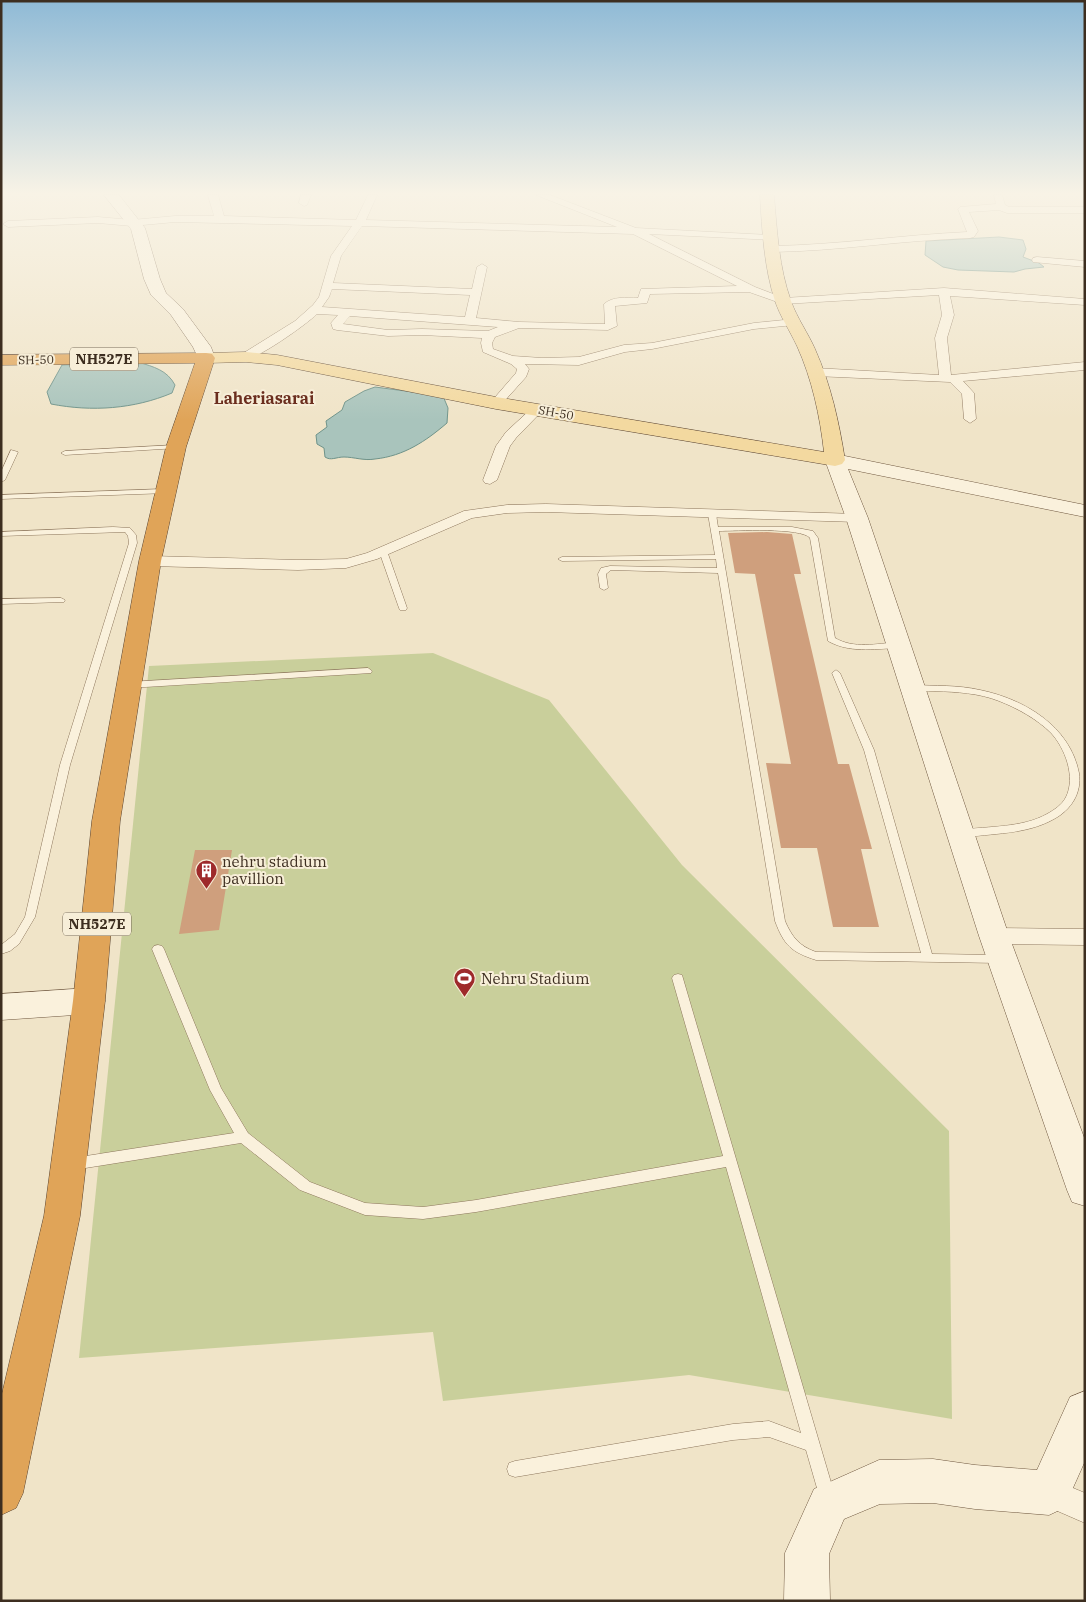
<svg xmlns="http://www.w3.org/2000/svg" width="1086" height="1602" viewBox="0 0 1086 1602" font-family="'IBM Plex Serif',serif">
	<style>
		.green { fill: #c9cf9b }
		.water { fill: #a9c4bc; stroke: #6f938a }
		.building { fill: #cf9f7d }
		.lines { fill: none; stroke-linecap: round; stroke-linejoin: round }
		.lane-casing { stroke: #8d765c; stroke-width: 1 }
		.street-casing { stroke: #8d765c; stroke-width: 1 }
		.secondary-casing { stroke: #6f573f; stroke-width: 1 }
		.primary-casing { stroke: #5b4430; stroke-width: 1 }
		.highway-casing { stroke: #5b4430; stroke-width: 1 }
		.lane { fill: #faf1dc; fill-rule: evenodd }
		.street { fill: #faf1dc; fill-rule: evenodd }
		.secondary { fill: #faf1dc; fill-rule: evenodd }
		.primary { fill: #f3d9a0; fill-rule: evenodd }
		.highway { fill: #e0a458; fill-rule: evenodd }
		.labels { text-anchor: middle; stroke-width: 4; stroke-linejoin: round; paint-order: stroke }
		.far-street-label { font-size: 12px; fill: #3d2e20; stroke: #f7eed8 }
		.shield { fill: #f7eed8; stroke: #756857; stroke-width: 1 }
		.shield-label { font-size: 14px; font-weight: bold; fill: #3d2e20 }
		.poi-label { font-size: 15px; fill: #3d2e20; stroke: #f7eed8; text-anchor: start }
		.far-district-label { font-size: 16px; font-weight: bold; fill: #6b2e1e; stroke: #f7eed8 }
	</style>
	<rect width="100%" height="100%" fill="#f0e4c8"/>
	<!-- green -->
	<path class="green" d="M433,653L549,700L682,865L949,1131L952,1419L689,1375L443,1401L433,1332L79,1358L149,666Z"/>
	<!-- water -->
	<path class="water" d="M999,237L1023,240L1026,249L1023,257L1039,263L1044,267L1025,269L1014,272L958,270L943,267L925,255L926,241Z
		M138,362C154,367 167,370 175,385L172,393C134,409 92,412 51,404L47,392L62,365Z
		M375,387L443,396L448,408L447,423C426,441 404,456 375,459C364,461 354,457 344,457C336,457 331,461 325,457L324,448L317,444L316,435L327,427L326,421L342,410L345,402L364,391Z"/>
	<!-- building -->
	<path class="building" d="M767,532L792,534L801,574H794L838,764H849L872,849H861L879,927H833L817,848H781L766,763L791,764L755,574L735,573L728,533Z
		M195,850H232L219,930L179,934Z"/>
	<g class="lines">
		<defs>
			<path id="lane" d="M176,445L180,447L178,448L65,455L61,453L65,451Z
				M11,450L18,452L5,480L1,482V472Z
				M165,489L169,491L168,493L1,499V495Z
				M709,512H715L716,514L718,527H792L813,531L818,538L835,638C854,649 876,644 897,642L901,645L897,648C873,649 849,653 828,641L810,538C801,527 735,531 719,531L785,921C792,937 799,946 816,952L921,953L864,750L832,673L836,670L840,673L874,750L932,954L1000,955L1004,956L1006,959L1004,962L1000,963L816,960C791,952 784,945 775,921L718,573L611,570L606,574L608,588L604,590L600,588L598,574L601,568L610,566L717,568L716,559L562,561L558,559L562,557L715,555L708,514Z
				M113,527L130,528L136,535L137,543L70,765L35,917L19,944L10,951L1,954V945L15,934L25,917L60,765L129,543L128,536L125,532L1,536V532Z
				M380,549H386L387,551L407,608L406,610H400L399,608L379,551Z
				M61,598L65,600L64,602L1,604V599Z
				M368,668L372,671L371,673L129,688L124,685L129,682Z
				M912,685C935,686 958,685 980,690C1024,699 1070,726 1079,773C1082,793 1071,810 1054,819C1026,835 991,833 961,838L957,837L956,834L957,831L961,830C989,826 1022,828 1047,814C1054,810 1062,805 1066,797C1076,777 1065,748 1051,733C1037,719 1017,708 999,701C979,693 957,692 935,691C927,691 917,692 909,690L907,688Z
				M158,945L162,946L164,949L221,1088L248,1133L310,1182L365,1203L423,1207L476,1200L723,1156L672,978L674,975L678,974L682,975L835,1496L833,1502L827,1504L821,1502L806,1450L769,1437L733,1440L515,1477L509,1475L507,1469L509,1463L515,1461L733,1424L769,1421L801,1433L726,1167L476,1212L423,1219L365,1215L300,1190L241,1143L73,1170L68,1168L66,1164L68,1160L73,1158L234,1133L210,1090L152,949L154,946Z"/>
			<path id="street" d="M208,195H218L224,216L356,220L368,195H377L366,220L617,227L536,195H550L636,228L770,235L774,236V240L649,234L755,287L784,298L944,288L1085,299V305L950,296L954,315L947,338L951,375L1085,362V370L963,381L974,393L976,419L970,423L964,419L962,394L950,382L815,376L809,372L815,368L939,375L935,338L942,315L939,295L783,304L749,292L650,294L647,303L615,306L617,326L608,330L519,328L495,337L492,343L493,349L513,356L542,358L579,357L624,345L652,343L754,323L794,319L800,322L794,325L754,329L652,349L625,352L579,365L525,364L529,369L526,377L500,406L496,407L490,403L516,373L517,369L511,364L483,352L481,343L482,338L422,335L388,336L337,330L333,329L331,323L338,315L317,314C307,324 254,362 242,360L240,357L242,354L295,321L313,305L319,297L331,256L352,226L175,222L132,226L98,223L8,227L3,224L8,221L98,217L132,220L175,216H214ZM362,226L633,234L737,286L641,289L638,298C626,298 613,296 604,304L605,324L519,322L476,318L487,267L482,264L477,267L472,289L333,283L341,256ZM332,289L470,295L465,317L322,307L329,297ZM350,316L498,327L488,331L422,329L388,330L343,324Z
				M301,195H311L307,205L304,206L299,203Z
				M994,195H1002L1005,205L1009,207H1085V213H1007L999,210L969,212L978,231L974,237L970,238C904,240 838,251 772,252L767,249L772,246C837,245 902,235 967,232L958,209L960,207L996,204Z
				M1037,257L1085,261V267L1033,262L1032,260L1033,258Z
				M537,406L543,410L516,438L510,446L497,480L490,484L485,483L483,480L496,446L506,432L533,407Z
				M546,504L857,514L862,515L864,518L862,521L857,522L546,512L507,513L472,518L377,559L346,568L298,570L150,566L145,564L142,561L145,558L150,556L298,560L346,559L367,553L464,511L507,505Z
				M994,928L1085,929V945L994,944L987,942L984,936L987,930Z
				M1049,1478L1085,1493V1523L1039,1503L1034,1493L1039,1483Z"/>
			<path id="secondary" d="M104,195H119L145,228L160,279L166,293L183,309L211,347L215,358L212,362L206,363L200,362L193,347L171,315L151,295L144,279L131,229Z
				M835,454L1085,505V517L848,469L868,518L1009,936L1085,1140V1206L1072,1202L1067,1190L979,936L846,518L825,460L828,456Z
				M89,988L100,992L105,1001L100,1010L89,1014L1,1020V994Z
				M1085,1391V1461L1064,1508L1049,1515L975,1509L933,1503L880,1504L844,1519L829,1554L830,1601H784L785,1553L814,1489L879,1460L933,1459L975,1465L1037,1470L1070,1397Z"/>
			<path id="primary" d="M760,195H774C777,231 779,268 791,301C797,318 808,333 815,349C831,385 839,422 845,460L842,464L835,466L496,409L277,365L246,362L206,363L200,362L197,358L200,354L206,353L246,352L277,355L496,397L824,452C820,416 812,379 797,346C790,331 780,316 775,301C764,267 762,230 760,195Z"/>
			<path id="highway" d="M206,353L212,354L215,358L186,447L161,561L120,821L105,1001L80,1216L23,1493L16,1508L1,1515V1398L44,1216L73,1001L92,821L139,561L166,447L195,363L1,365V355Z"/>
		</defs>
		<!-- lane casing -->
		<use href="#lane" class="lane-casing"/>
		<!-- street casing -->
		<use href="#street" class="street-casing"/>
		<!-- secondary casing -->
		<use href="#secondary" class="secondary-casing"/>
		<!-- primary casing -->
		<use href="#primary" class="primary-casing"/>
		<!-- highway casing -->
		<use href="#highway" class="highway-casing"/>
		<!-- lane -->
		<use href="#lane" class="lane"/>
		<!-- street -->
		<use href="#street" class="street"/>
		<!-- secondary -->
		<use href="#secondary" class="secondary"/>
		<!-- primary -->
		<use href="#primary" class="primary"/>
		<!-- highway -->
		<use href="#highway" class="highway"/>
	</g>
	<!-- sky -->
	<linearGradient id="sky" x2="0" y2="1"><stop stop-color="#8fbad6"/><stop offset="0.46" stop-color="#f8f3e6"/><stop offset="1" stop-color="#f8f3e6" stop-opacity="0"/></linearGradient>
	<rect width="1086" height="420" fill="url(#sky)"/>
	<!-- icons -->
	<defs>
		<symbol id="building-pin" viewBox="-11 -11 22 30"><path d="M0 17L-7.5 6A9.5 9.5 0 1 1 7.5 6Z" fill="#9e2a2b" stroke="#f7eed8"/><path d="M-4-6H4V6H1V3H-1V6H-4ZM-2.5-4.3h1.7v1.8h-1.7ZM.8-4.3h1.7v1.8H.8ZM-2.5-1h1.7V.8h-1.7ZM.8-1h1.7V.8H.8Z" fill="#fff"/></symbol>
		<symbol id="stadium-pin" viewBox="-11 -11 22 30"><path d="M0 17L-7.5 6A9.5 9.5 0 1 1 7.5 6Z" fill="#9e2a2b" stroke="#f7eed8"/><path d="M0-5a6.5 5 0 1 0 0 10a6.5 5 0 1 0 0-10ZM-3.5-1.8h7v3.6h-7Z" fill="#fff"/></symbol>
	</defs>
	<g fill-rule="evenodd">
		<use href="#building-pin" x="194" y="858" width="25" height="34"/>
		<use href="#stadium-pin" x="452" y="966" width="25" height="34"/>
	</g>
	<g class="labels">
		<!-- far-street labels -->
		<g class="far-street-label">
			<text transform="translate(36 360) rotate(-1)" y="4">SH-50</text>
			<text transform="translate(556 413) rotate(10)" y="4">SH-50</text>
		</g>
		<!-- shield labels -->
		<g class="shield">
			<rect x="70" y="347.5" width="68" height="23" rx="4"/>
			<rect x="63" y="912.5" width="68" height="23" rx="4"/>
		</g>
		<g class="shield-label">
			<text x="104" y="364">NH527E</text>
			<text x="97" y="929">NH527E</text>
		</g>
		<!-- poi labels -->
		<g class="poi-label">
			<text x="222" y="867">nehru stadium<tspan x="222" dy="17">pavillion</tspan></text>
			<text x="481" y="984">Nehru Stadium</text>
		</g>
		<!-- far-district labels -->
		<g class="far-district-label">
			<text x="264" y="404">Laheriasarai</text>
		</g>
	</g>
	<!-- border -->
	<rect width="1086" height="1602" fill="none" stroke="#3d2e20" stroke-width="5"/>
</svg>
